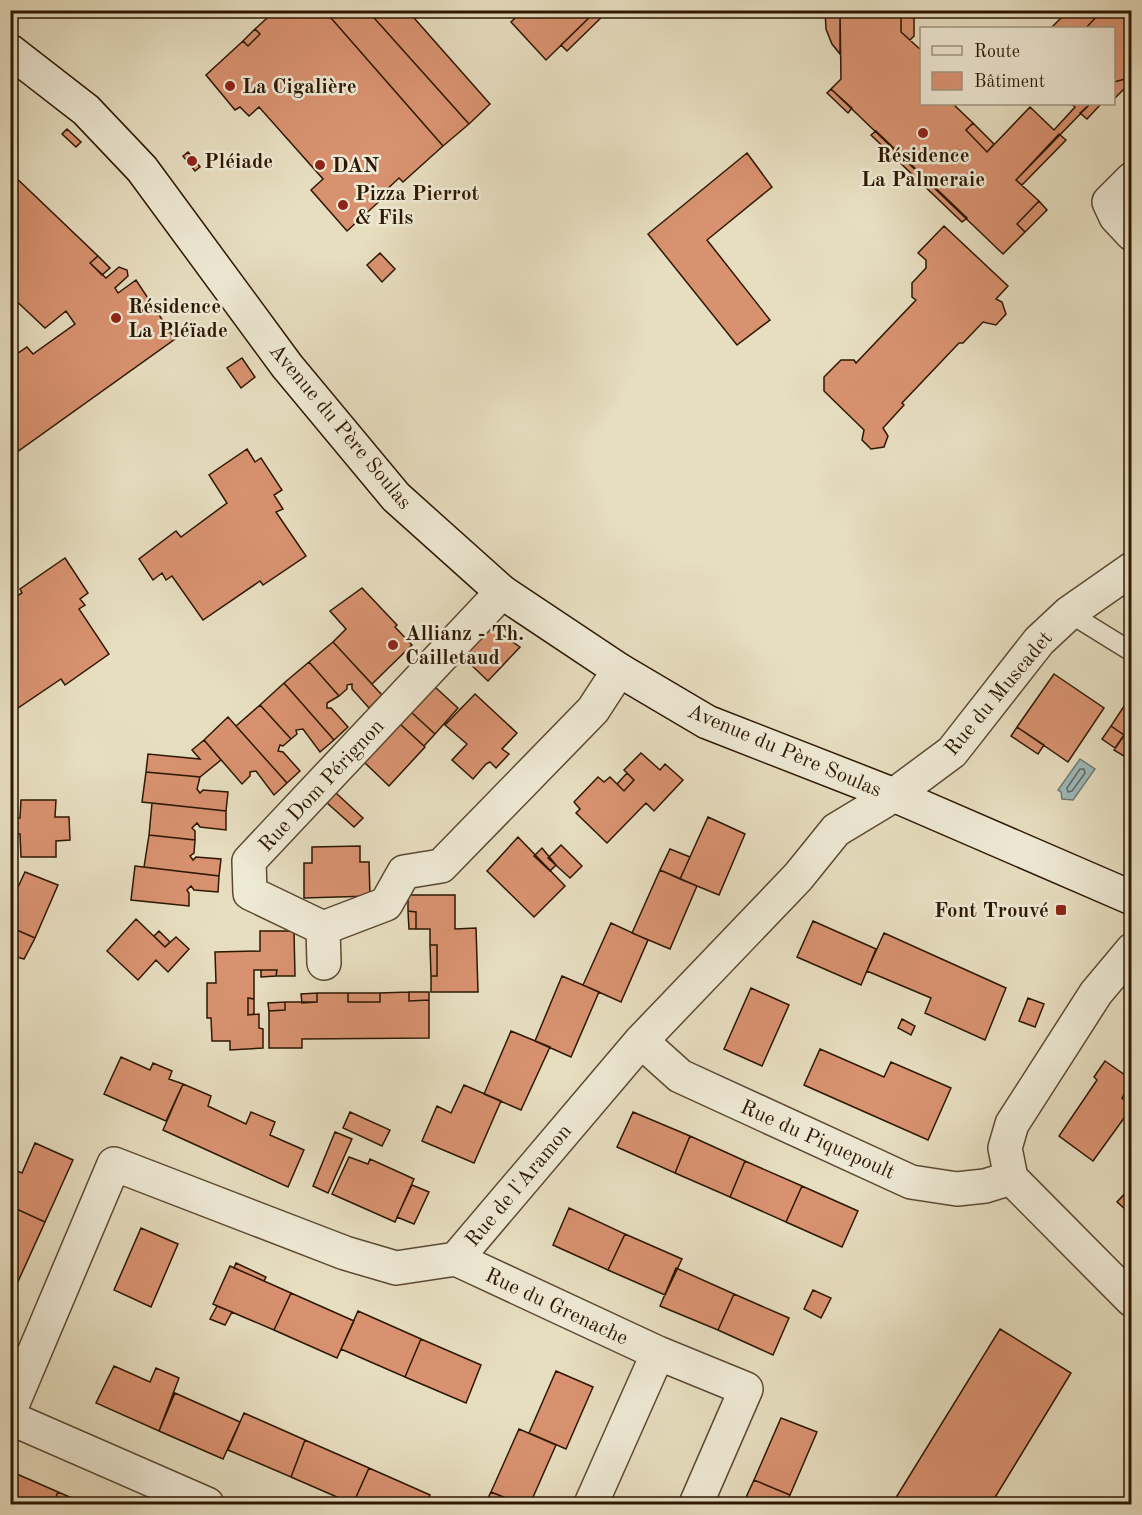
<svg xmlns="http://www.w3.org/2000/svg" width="1142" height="1515" viewBox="0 0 1142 1515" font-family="'Old Standard TT',serif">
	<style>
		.water { fill: #9bb9bc; stroke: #6f7872; stroke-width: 1.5 }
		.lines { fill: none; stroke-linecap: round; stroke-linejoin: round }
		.shore { stroke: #64685f; stroke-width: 1.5 }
		.building { fill: #d99270; stroke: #2d1702; stroke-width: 1.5 }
		.service-casing { stroke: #5c4932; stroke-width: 21 }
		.minor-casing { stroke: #5c4932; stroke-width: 36 }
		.secondary-casing { stroke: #2d1702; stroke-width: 36 }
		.service { stroke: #efead6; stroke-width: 18 }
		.minor { stroke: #efead6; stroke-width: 33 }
		.secondary { stroke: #efead6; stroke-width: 33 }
		.poi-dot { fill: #8f2418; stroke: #efead6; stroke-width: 2 }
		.labels { text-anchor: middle; stroke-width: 5; stroke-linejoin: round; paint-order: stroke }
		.poi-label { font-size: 21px; font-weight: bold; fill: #2d1702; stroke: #efead6; text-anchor: start }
		.street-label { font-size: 21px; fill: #2d1702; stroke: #efead6 }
	</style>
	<rect width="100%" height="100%" fill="#e7dec0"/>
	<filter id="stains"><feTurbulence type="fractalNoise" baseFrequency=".00333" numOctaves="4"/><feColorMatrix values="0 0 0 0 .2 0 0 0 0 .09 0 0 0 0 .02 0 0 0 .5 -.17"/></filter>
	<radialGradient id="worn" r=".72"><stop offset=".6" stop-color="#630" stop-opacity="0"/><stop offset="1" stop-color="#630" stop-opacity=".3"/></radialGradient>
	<!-- water -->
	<path class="water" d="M1080,759L1095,769L1073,800L1062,799L1061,792L1058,790Z"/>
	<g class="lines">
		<!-- shore -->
		<path class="shore" d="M1080,769H1084L1085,773L1072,791L1068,792L1067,788Z"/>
	</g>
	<!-- building -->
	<path class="building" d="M276,10H324L443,146L403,182L399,178L382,194L384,197L347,231L311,190L323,179L259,107L249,116L240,107L235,110L206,75L243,41L248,46L260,34L255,29Z
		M324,10H367L469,124L443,146Z
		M367,10H407L490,104L469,124Z
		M523,10H597L546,60L511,22Z
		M597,10H609L567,51L561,45Z
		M825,10H840V54L832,44L826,29Z
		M840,10H901V32L922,51V104H953L973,123L966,130L987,152L1030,107L1054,130L1075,107L1071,104H1090L1016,180L1039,201L1017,224L1025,232L1003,254L831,89L841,79Z
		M901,10H914V36L910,40L901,32Z
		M1069,10H1091L1097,16L1086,28H1051Z
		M1091,10H1132V73L1125,79L1114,82V28H1086L1097,16Z
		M255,29L260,34L248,46L243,41Z
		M1131,74L1132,81L1114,99V82L1125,79Z
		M831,89L852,108L848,113L827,93Z
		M1090,104H1101L1087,119L1080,113Z
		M973,123L994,144L987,152L966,130Z
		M67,129L81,142L76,147L62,134Z
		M876,131L967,218L962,222L871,135Z
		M1059,134L1066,140L1022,185L1016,180Z
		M188,152L200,167L195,171L183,156Z
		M747,153L772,187L707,240L770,320L737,345L648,234Z
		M10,172L98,256L90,263L106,278L119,267L127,270L128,276L115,288L118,293L136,280L175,339L10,457V371L16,366L11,358L27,347L33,354L75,324L66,311L45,328L10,295Z
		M1039,201L1047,210L1025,232L1017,224Z
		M944,226L1008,286L996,299L1002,302L1006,314L996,325L983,322L963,343H959L902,403L904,405L883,428L888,436L884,447L871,449L862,440L864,430L824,391V377L841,360H854L856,363L916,300L912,297V283L926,268V260L918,253Z
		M380,253L395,269L382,282L367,265Z
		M98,256L110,268L102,275L90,263Z
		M242,358L255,377L241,388L227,368Z
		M247,449L255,462L261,458L282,490L274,495L283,509L276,512L306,556L263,585L260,581L203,620L172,576L166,580L162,573L153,580L139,559L176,531L181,537L227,503L209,475Z
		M65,558L88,593L80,599L85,605L79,609L109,654L65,685L61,679L18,708L10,698V600L22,593L20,589Z
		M362,588L397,625L395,627L412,645L372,684L333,642L346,629L330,611Z
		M491,627L520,647L488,681L463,657Z
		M333,642L382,695L369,708L352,689V684L347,685V689L339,696L309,662Z
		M309,662L339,696L327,703V708H331L348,727L334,740L284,683Z
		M1054,674L1104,708L1068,762L1017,727Z
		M284,683L334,740L320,752L303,729L296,730L297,734L291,739L260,705Z
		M435,687L458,708L435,734L411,712Z
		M475,694L517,733L502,749L509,754L496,768L490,762L486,764L473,779L452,760L467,744L445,725Z
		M1128,700L1132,703V724L1124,735L1111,726Z
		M260,705L291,739L283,746L280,745L278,751L283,752L300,771L287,783L236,726Z
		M411,712L435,734L424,746L400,724Z
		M228,717L287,783L274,795L256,771L250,772V776L242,784L204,740Z
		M400,724L425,747L389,786L364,762Z
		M1132,724V761L1114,750Z
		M1111,726L1124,735L1115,748L1102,739Z
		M1017,727L1044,745L1038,754L1011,736Z
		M204,740L221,760L200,777L146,772L148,754L200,759L192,750Z
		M641,753L660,770L665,764L683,780L654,811L646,803L607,843L576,813L580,809L574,802L598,777L604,782L610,777L624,791L634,780L624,770Z
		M146,772L200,777L197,789L200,793L203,790L228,792L226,811L142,802Z
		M627,773L634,780L624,791L617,784Z
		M336,793L363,818L354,827L326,802Z
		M21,800H56L55,817H69L70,840L56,841V857H21L20,834H11L10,842V818H20Z
		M152,803L226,811V830L200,827L197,823L192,828L195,831V840L149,835Z
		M708,817L745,834L719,895L680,879Z
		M149,835L195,840L194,853L190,856L193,860L196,857L221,859L219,876L144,867Z
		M518,837L565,886L534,917L487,871Z
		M561,845L582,866L570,878L548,858Z
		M360,846V862H369L370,896L304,898V863H312V847Z
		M542,848L556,865L550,871L534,856Z
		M670,849L690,857L680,879L660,870Z
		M135,866L219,876L218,892L194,890L191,886L187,890L189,893V906L131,900Z
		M660,870L697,886L670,949L632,933Z
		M25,872L58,885L35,938L10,927V883L18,887Z
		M408,895H455V929L476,928L478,992H431V976H437V945H430V929H416V912L408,911Z
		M408,911L416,912V929H409Z
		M136,919L165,947L176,937L189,949L168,972L156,960L138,980L107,951Z
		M813,921L876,949L861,985L797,957Z
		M611,923L648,940L621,1002L583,985Z
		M10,927L35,938L24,959L10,955Z
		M159,931L170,942L165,947L154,936Z
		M260,931H294L295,976H276L277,970H254V999L248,998V1015L259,1014V1028L263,1029V1048L230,1050V1041H212L211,1018H207V983H216L215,952L260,951Z
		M884,933L1006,988L985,1040L925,1013L931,998L867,971Z
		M430,945H437V976H431Z
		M261,970H277L276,976L261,977Z
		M562,976L599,992L571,1057L535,1041Z
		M751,988L789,1005L762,1066L724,1049Z
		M409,992V1001L429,1000V1038L302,1039V1048H269V1011L285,1010V1002H317V993H348V1002H380V993Z
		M409,992H429V1000L409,1001Z
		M317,993V1002L302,1003L301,994Z
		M348,993H380V1002H348Z
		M248,998L254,999V1014L248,1015Z
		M1028,998L1044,1004L1035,1027L1019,1021Z
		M285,1002V1010L269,1011L268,1003Z
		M902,1019L915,1026L911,1035L898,1028Z
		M511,1031L550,1047L521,1110L484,1094Z
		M820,1049L884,1077L891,1062L951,1088L928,1140L804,1085Z
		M121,1057L150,1070L153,1063L172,1071L169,1079L183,1084L166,1121L104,1094Z
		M1105,1061L1132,1080L1122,1098L1132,1107L1093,1161L1059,1136L1097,1080L1094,1077Z
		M183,1084L211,1096L208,1106L246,1124L251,1112L275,1122L270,1135L304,1150L288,1187L163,1130Z
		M464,1085L501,1101L474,1163L422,1141L437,1106L451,1113Z
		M350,1112L390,1130L382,1146L343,1128Z
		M633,1112L690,1136L675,1173L617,1147Z
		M335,1132L352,1139L328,1193L313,1186Z
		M690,1136L745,1161L730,1197L675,1173Z
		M35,1143L73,1160L45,1222L10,1206L14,1190L10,1188V1179L15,1170L22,1173Z
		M349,1157L368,1164L370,1159L414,1179L395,1222L332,1194Z
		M745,1161L802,1186L786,1222L730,1197Z
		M412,1185L429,1192L414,1224L397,1217Z
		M802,1186L858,1211L842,1247L786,1222Z
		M1132,1186V1215L1117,1202Z
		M10,1206L45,1222L16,1286L10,1283Z
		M569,1208L625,1234L608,1270L553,1245Z
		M141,1228L178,1244L151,1307L114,1290Z
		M625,1234L682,1259L665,1295L608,1270Z
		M236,1263L266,1277L264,1281L234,1268Z
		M230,1266L291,1293L274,1330L213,1304Z
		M676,1268L734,1294L718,1330L660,1306Z
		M813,1290L831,1298L821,1318L804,1309Z
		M291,1293L354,1321L337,1358L274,1330Z
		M734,1294L789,1318L773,1355L718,1330Z
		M217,1306L232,1312L225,1325L210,1319Z
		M358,1311L421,1339L405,1377L341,1349Z
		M1000,1329L1071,1373L991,1504H892Z
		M421,1339L481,1365L466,1403L405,1377Z
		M114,1366L150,1382L156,1368L179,1378L159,1431L96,1403Z
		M556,1371L593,1387L566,1449L529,1433Z
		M175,1393L240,1422L223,1459L159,1431Z
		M244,1413L305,1440L291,1477L228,1450Z
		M781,1418L817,1432L790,1495L754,1480Z
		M519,1429L556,1445L530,1504H521L491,1492Z
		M305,1440L369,1468L353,1504L291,1477Z
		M369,1468L430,1495L426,1504H353Z
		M10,1471L58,1492L53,1504H10Z
		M754,1480L790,1495L786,1504H743Z
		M58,1492L86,1504H53Z
		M491,1492L521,1504H485Z"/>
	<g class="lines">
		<defs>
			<path id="service" d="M1069,613L1132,652"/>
			<path id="minor" d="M1132,179L1109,202L1116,217L1132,234
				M502,592L249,861L250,893L323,928L386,904L404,872L441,866L593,710L619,670
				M323,928L324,963
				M1132,950L1096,993L1012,1124L1005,1148L1011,1178L1132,1300
				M641,1041L680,1076L911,1182L957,1189L985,1186L1011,1178
				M456,1259L658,1353
				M10,1410L114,1164L345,1253L396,1268L456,1259L641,1041L798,877L836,830L894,795L952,752L1039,641L1069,613L1132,569
				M10,1418L207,1504
				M591,1504L658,1353L746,1389L696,1504"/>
			<path id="secondary" d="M10,51L86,110L142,169L287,366L396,497L502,592L619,670L707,722L894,795L1132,898"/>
		</defs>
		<!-- service casing -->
		<use href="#service" class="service-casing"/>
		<!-- minor casing -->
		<use href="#minor" class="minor-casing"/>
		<!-- secondary casing -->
		<use href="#secondary" class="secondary-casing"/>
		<!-- service -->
		<use href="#service" class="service"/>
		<!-- minor -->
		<use href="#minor" class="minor"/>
		<!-- secondary -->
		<use href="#secondary" class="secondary"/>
	</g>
	<!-- markers -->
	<g class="poi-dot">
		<circle cx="230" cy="86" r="6"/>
		<circle cx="923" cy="133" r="6"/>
		<circle cx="192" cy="161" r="6"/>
		<circle cx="320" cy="165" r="6"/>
		<circle cx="343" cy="205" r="6"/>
		<circle cx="116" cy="318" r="6"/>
		<circle cx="393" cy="645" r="6"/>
		<rect x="1055" y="904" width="12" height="12" rx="3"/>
	</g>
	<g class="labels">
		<!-- poi labels -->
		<g class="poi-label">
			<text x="242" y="93">La Cigalière</text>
			<text x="923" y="162" text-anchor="middle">Résidence<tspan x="923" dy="24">La Palmeraie</tspan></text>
			<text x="204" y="168">Pléiade</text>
			<text x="332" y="172">DAN</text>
			<text x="355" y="200">Pizza Pierrot<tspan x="355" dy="24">&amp; Fils</tspan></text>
			<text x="128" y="313">Résidence<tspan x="128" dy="24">La Pléïade</tspan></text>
			<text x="405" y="640">Allianz - Th.<tspan x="405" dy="24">Cailletaud</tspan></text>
			<text x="1049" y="917" text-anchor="end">Font Trouvé</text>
		</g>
		<!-- street labels -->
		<g class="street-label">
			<text transform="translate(341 426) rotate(50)" y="7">Avenue du Père Soulas</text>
			<text transform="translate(998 693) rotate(-50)" y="7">Rue du Muscadet</text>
			<text transform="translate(785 750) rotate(23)" y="7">Avenue du Père Soulas</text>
			<text transform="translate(321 785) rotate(-47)" y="7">Rue Dom Pérignon</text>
			<text transform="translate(818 1139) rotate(24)" y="7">Rue du Piquepoult</text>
			<text transform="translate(518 1185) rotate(-50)" y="7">Rue de l'Aramon</text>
			<text transform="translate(557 1306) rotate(25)" y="7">Rue du Grenache</text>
		</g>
	</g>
	<!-- margin -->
	<rect width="1142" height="1515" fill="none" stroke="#e7dec0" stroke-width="36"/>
	<rect x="12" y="12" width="1118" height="1491" fill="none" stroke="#2d1702" stroke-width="3"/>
	<rect x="18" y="18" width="1106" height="1479" fill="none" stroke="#2d1702" stroke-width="1.5"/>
	<!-- legend -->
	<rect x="920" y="27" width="195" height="78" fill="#efead6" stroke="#a19681" stroke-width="1.5"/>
	<rect x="932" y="46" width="30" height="9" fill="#efead6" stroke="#a19681" stroke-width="1.5"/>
	<text x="974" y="57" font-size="18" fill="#2d1702">Route</text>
	<rect x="932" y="72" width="30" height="18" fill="#d99270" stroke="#a19681" stroke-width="1.5"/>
	<text x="974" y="87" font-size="18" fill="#2d1702">Bâtiment</text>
	<rect width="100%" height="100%" filter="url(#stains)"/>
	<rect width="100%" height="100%" fill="url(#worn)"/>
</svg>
